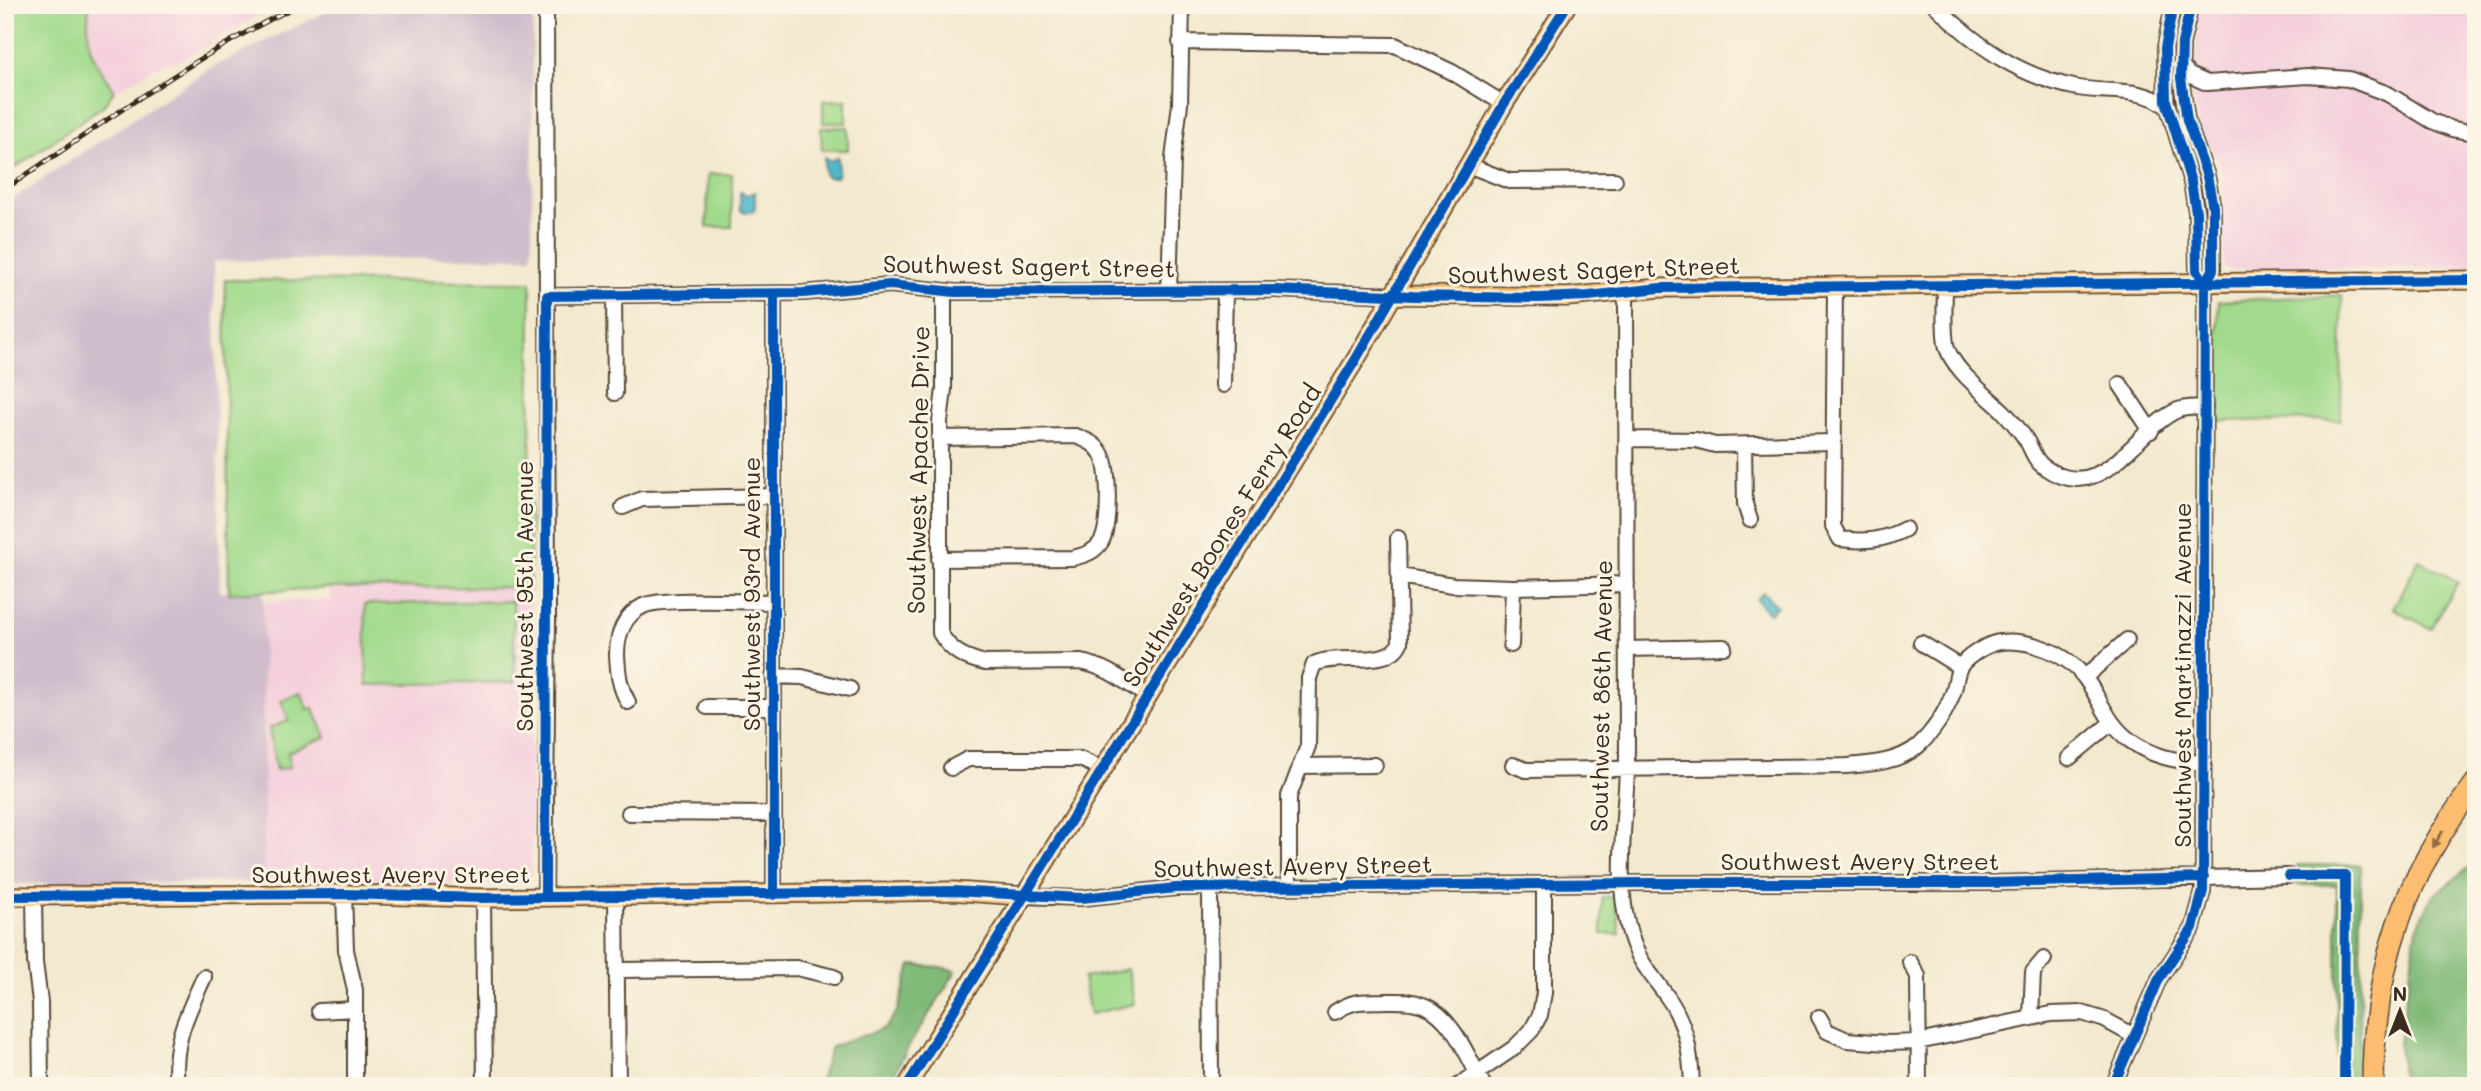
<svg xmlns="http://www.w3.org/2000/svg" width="2481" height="1091" viewBox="0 0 2481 1091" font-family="Mali,sans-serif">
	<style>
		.built { fill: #f4cfdc }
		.industrial { fill: #d0bdcc }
		.green { fill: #a1da8c; stroke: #6e8255; stroke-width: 2 }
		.forest { fill: #80ba78; stroke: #5e724b; stroke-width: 2 }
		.water { fill: #4db8c9; stroke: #447174; stroke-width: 2 }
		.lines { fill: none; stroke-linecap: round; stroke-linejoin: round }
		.minor-casing { stroke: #574739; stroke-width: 18 }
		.major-casing { stroke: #574739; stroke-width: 21 }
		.highway-casing { stroke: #574739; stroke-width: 24 }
		.minor { stroke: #fff; stroke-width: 14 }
		.major { stroke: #fcbd6f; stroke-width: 18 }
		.highway { stroke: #fcbd6f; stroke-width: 21 }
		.rail-casing { stroke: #3b2a1e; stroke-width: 5 }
		.rail { stroke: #fcf5e5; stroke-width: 2.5; stroke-dasharray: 8; stroke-linecap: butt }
		.cycleway-casing { stroke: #fcf5e5; stroke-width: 15 }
		.cycleway { stroke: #0057b8; stroke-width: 10 }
		.oneway { fill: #926c42 }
		.labels { text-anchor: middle; stroke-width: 6; stroke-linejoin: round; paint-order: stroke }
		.street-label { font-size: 24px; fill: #3b2a1e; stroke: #fcf5e5 }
	</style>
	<rect width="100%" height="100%" fill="#fcf5e5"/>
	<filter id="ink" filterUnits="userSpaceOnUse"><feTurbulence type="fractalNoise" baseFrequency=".0143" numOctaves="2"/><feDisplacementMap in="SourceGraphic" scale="14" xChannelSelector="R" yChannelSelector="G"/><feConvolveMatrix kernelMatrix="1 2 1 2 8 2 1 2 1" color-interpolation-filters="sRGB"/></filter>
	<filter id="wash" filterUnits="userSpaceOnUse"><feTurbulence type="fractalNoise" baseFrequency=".00686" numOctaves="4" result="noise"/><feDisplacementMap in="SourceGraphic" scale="28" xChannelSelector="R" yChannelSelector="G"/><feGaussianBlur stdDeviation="1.57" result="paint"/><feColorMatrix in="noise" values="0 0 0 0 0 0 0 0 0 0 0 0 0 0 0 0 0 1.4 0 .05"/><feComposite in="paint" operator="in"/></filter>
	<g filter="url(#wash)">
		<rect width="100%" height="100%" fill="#f3e9cf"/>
		<!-- built -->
		<path class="built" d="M89,5H276L174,64L169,60L114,91L95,61L87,43Z
			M2201,5H2476V267L2231,269L2226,267L2224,263L2223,180L2218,160L2200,127L2194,107L2190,54L2194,26Z
			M530,587L532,842L531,874L527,880L521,884L264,882L263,601L330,600V588Z"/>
		<!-- industrial -->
		<path class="industrial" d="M340,5H533L532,257L214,261L220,592L263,593L264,882L5,884V204L209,69Z"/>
		<!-- green -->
		<path class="green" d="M5,5H89C85,50 91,54 114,91L104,105L5,175Z
			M846,100V123H823V101Z
			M848,127V150H822L821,128Z
			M708,174H732V227H707Z
			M225,280L531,282L530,587L330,588L229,593Z
			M2342,295L2341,420L2214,421L2219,301Z
			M2419,560L2458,582L2431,629L2393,608Z
			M513,601L515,682L367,685L365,604Z
			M301,692L308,709L313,708L326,737L288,752L290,767L276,770L269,728L289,721L281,700Z
			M1602,897H1615L1620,934H1602Z
			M1128,969L1135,1004L1090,1014L1083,978Z"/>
		<!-- forest -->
		<path class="forest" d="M2297,865H2361L2360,1086H2337V885H2297Z
			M2472,865H2476V1086H2403L2399,1044L2417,928L2432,897Z
			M911,965L940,967L956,971L907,1049L888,1086H818L831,1047L885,1028L898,1010Z"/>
		<!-- water -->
		<path class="water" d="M824,157L830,161L838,157V174L836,177H827L824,174Z
			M740,192L747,195L755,192V209L752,212H743L740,209Z
			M1763,592L1777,606L1769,613L1756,599Z"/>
	</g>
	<g filter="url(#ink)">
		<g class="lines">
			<defs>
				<path id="minor" d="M1935,5C1976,46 2020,77 2078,88C2106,93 2144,87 2166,106
					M2191,5L2182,43L2181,78L2187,120L2207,176L2213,207V270L2205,284
					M1180,42L1395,45L1452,72L1504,104
					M2180,65L2189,75L2207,83L2308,76L2349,79L2388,94L2432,121L2452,129L2476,133
					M1468,165L1509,181L1615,180
					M1945,285C1945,304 1943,325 1946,344C1950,368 1987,395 2004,412C2012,421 2020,430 2027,441C2032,450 2035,461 2044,467C2103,509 2135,428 2178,410C2186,407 2196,408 2205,407
					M1835,286L1833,526L1840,539C1864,542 1883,541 1905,529
					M1626,290L1627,769C1625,828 1612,895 1636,950C1643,967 1656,980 1666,995C1686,1022 1691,1052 1692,1086
					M944,291V389L940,422V633C951,652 965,658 985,663L1080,662C1106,666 1125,682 1147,696
					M1169,291L1173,159L1180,104L1182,5
					M774,294V895
					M614,295L615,393
					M547,296L803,293L890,285L955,292L1275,290L1393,295
					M2120,384L2151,431
					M1223,385L1225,291
					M1627,439L1696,440L1715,445L1833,442
					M1744,445L1745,504L1750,520
					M623,507L642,499L774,496
					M939,559L1073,558C1084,555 1094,553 1101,542C1110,527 1110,471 1102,455C1097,444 1086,440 1076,436L939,438
					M1399,576L1453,585L1513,587L1627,584
					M1921,643L1960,667
					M1511,645L1513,587
					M1627,649L1724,647
					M773,676L802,677L850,689
					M2085,677L2127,640
					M628,702C619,686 618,673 617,655C617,635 624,615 643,606C661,597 748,602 773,602
					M707,707H773
					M2069,758L2111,723
					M1513,765L1526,770L1847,766C1871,764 1899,762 1918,746C1933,732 1946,712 1953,693C1956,685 1956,674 1960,667C1967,656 1987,644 2000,642C2030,639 2067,653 2085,678C2100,698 2107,723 2128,739C2150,756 2174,761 2202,763
					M1300,766L1375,765
					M951,768L968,759H1080L1102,769
					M629,813L773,814
					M1289,887V796L1308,746L1309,678L1314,664C1339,652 1388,669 1400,643L1398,538
					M1210,888L1211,1086
					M344,894L346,950L355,990V1086
					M34,895L35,962L40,1002L41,1086
					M616,896L618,1086
					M1023,896L1082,898L1176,888L1641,883H1990L2289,876
					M545,897L548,618L546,5
					M483,898L485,1086
					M1910,962L1918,976L1919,1086
					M618,970L797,968L834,977
					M319,1011L355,1009
					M1335,1012C1355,999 1362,1002 1386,1001C1398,1001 1411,1000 1423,1005C1453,1016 1469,1060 1484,1086
					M1819,1017L1827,1031L1847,1040L1888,1043L1918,1042L2051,1014L2082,1013L2105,1020L2134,1036
					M2031,1017L2033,972L2044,959
					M177,1086C172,1042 187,1015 204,977
					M1458,1086L1514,1048L1531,1031L1540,1015L1544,993V884
					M2113,1086L2159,979L2193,928L2203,891L2205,284L2197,270L2196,212L2191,182L2166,101L2165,48L2173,5"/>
				<path id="major" d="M1393,295L1567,297L1660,288L2476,280
					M5,896L344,894L483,898L953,891L1023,896
					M907,1086L1356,359L1504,104L1567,5"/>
				<path id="highway" d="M2373,1086C2373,967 2403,878 2476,783"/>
			</defs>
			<!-- minor casing -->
			<use href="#minor" class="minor-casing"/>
			<!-- major casing -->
			<use href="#major" class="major-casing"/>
			<!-- highway casing -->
			<use href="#highway" class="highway-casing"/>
			<!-- minor -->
			<use href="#minor" class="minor"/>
			<!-- major -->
			<use href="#major" class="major"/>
			<!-- highway -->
			<use href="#highway" class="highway"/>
			<defs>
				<path id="rail" d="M5,189C101,125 195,55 299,5"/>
			</defs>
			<!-- rail casing -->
			<use href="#rail" class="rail-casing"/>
			<!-- rail -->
			<use href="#rail" class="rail"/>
			<defs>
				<path id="cycleway" d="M2191,5L2182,43L2181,78L2187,120L2207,176L2213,207V270L2205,284
					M774,294V895
					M2289,876H2345L2344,1086
					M5,896L344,894L483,898L953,891L1082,898L1176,888L1641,883H1990L2204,878
					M545,897L547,296L803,293L890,285L955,292L1275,290L1413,296L1539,298L1588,296L1660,288L2476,280
					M907,1086L1356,359L1504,104L1567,5
					M2113,1086L2159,979L2193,928L2203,891L2205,284L2197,270L2196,212L2191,182L2166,101L2165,48L2173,5"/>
			</defs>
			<!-- cycleway casing -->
			<use href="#cycleway" class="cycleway-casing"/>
			<!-- cycleway -->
			<use href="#cycleway" class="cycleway"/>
		</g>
		<!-- one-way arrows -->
		<defs><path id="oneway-solid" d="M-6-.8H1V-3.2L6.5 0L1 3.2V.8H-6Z" transform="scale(1.75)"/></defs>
		<use class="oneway" href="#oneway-solid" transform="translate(2438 839) rotate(121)"/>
	</g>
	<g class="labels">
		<!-- street labels -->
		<g class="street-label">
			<text transform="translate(1029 267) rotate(1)" y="8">Southwest Sagert Street</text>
			<text transform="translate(1594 271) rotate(-2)" y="8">Southwest Sagert Street</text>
			<text transform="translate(919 470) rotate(-89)" y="8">Southwest Apache Drive</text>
			<text transform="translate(1222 536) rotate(-58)" y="8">Southwest Boones Ferry Road</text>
			<text transform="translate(752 594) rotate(-90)" y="8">Southwest 93rd Avenue</text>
			<text transform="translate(525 596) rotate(-90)" y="8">Southwest 95th Avenue</text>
			<text transform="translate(2183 675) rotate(-90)" y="8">Southwest Martinazzi Avenue</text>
			<text transform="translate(1602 696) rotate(-89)" y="8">Southwest 86th Avenue</text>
			<text x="1860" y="870">Southwest Avery Street</text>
			<text transform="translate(1293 867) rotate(-1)" y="8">Southwest Avery Street</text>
			<text x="391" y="883">Southwest Avery Street</text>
		</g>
	</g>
	<!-- margin -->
	<rect width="2481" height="1091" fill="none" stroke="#fcf5e5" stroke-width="28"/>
	<!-- north arrow -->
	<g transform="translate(2400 1011)" stroke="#fcf5e5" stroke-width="5" paint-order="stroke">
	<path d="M0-5L12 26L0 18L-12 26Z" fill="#3b2a1e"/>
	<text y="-10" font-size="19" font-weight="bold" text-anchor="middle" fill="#3b2a1e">N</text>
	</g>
</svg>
